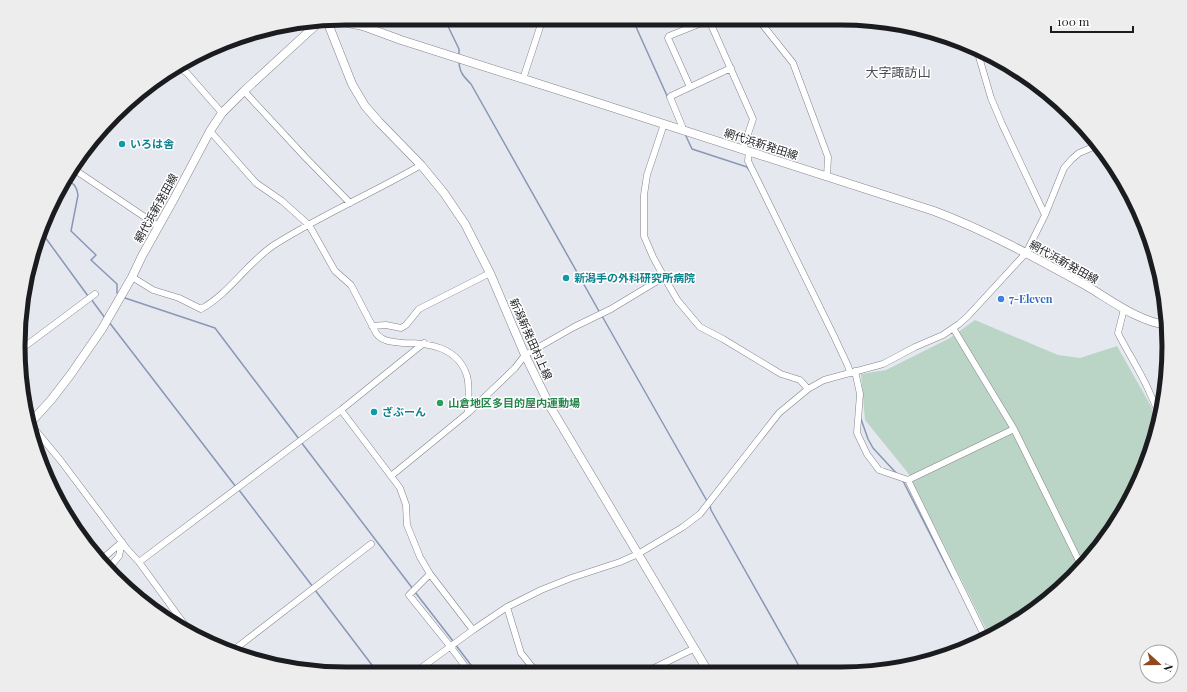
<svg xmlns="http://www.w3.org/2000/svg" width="1187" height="692" viewBox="0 0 1187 692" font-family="'Playfair Display','Noto Sans JP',serif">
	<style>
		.green { fill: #bad5c6 }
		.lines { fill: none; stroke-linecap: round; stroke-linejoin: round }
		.stream { stroke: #8897b5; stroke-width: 1.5 }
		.minor-casing { stroke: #82838b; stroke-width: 7 }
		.major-casing { stroke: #82838b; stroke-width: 9 }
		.minor { stroke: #fff; stroke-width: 6 }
		.major { stroke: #fff; stroke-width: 8 }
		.culture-dot { fill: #0f9aa8; stroke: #fff; stroke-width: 1.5 }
		.shop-dot { fill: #3f7fe0; stroke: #fff; stroke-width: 1.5 }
		.leisure-dot { fill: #2e9e5b; stroke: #fff; stroke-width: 1.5 }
		.labels { text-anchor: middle; stroke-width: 3; stroke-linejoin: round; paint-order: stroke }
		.culture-label { font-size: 11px; font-weight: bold; fill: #0d838f; stroke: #fff; text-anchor: start }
		.street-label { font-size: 11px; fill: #1b1c1f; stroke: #fff }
		.shop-label { font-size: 11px; font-weight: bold; fill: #366cbe; stroke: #fff; text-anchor: start }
		.leisure-label { font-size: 11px; font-weight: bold; fill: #27864d; stroke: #fff; text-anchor: start }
		.quarter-label { font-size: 13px; fill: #4c4e54; stroke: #fff }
		.rim { fill: none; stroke: #1b1c1f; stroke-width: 5 }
	</style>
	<rect width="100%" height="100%" fill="#e6e8f0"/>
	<!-- green -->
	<path class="green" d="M975,320L1058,355L1080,358L1117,346L1152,408V427L1124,510L1114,528L1073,578L1005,630L990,637L908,473L865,420L861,374L886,370L950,338Z"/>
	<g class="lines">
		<!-- stream -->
		<path class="stream" d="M444,18L459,49V55
			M632,18L668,98
			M459,61C459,72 464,77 471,84L600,313
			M685,134L692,149L747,167L749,170
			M66,179C74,183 77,187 78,195L71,231L96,255L91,260L117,284V293
			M42,233L88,296
			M125,298L215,328L299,439
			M91,299L105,318
			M602,316L707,501
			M109,322L236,487
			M861,419L868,439L873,448L898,475
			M301,442L413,589
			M903,481L953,579
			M239,490L313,587
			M710,506L711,510L803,673
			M315,590L378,673
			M415,592L453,641
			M455,644L477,673"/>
		<defs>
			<path id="minor" d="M712,19L709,20L753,119L743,149
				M758,19L793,63L828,157L827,177
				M363,26L376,18
				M180,68L187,73L222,113
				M523,79L543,18
				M690,87L668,38L669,36L709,20
				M244,91L305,157L350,203
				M664,124L647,175L644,195V236L653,257L664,277L678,301L700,327L723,339L781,374L800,380L808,389
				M681,129L682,126L670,97L671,96L731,68
				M210,131L256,183L282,201L309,225L335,271L351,285L376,333C382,342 394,342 404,343C429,343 458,347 467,376C470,387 468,401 468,413
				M749,151L748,161L834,336L848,366L850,372
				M72,168L158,226
				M1045,215L1064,168L1072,159L1079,153L1098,145
				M132,277L153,290L179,298L201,309C230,293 247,263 274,245C321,215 373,193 421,165
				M1124,309L1118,333C1128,353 1140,371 1149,391C1151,397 1156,404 1157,411C1160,428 1146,463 1140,480
				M372,326L386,325L401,328L406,325L419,309L490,273
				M953,328L1014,429L1082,567
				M20,350L95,294
				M855,371L860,394L857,433L867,454L879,470L908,480L1014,429
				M341,410L400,488L406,505L407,525L420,557L430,574L473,630L507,607L541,590L571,578L620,562L638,554L683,527L700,514L779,413L808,389L824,380L883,364L915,347L943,335L959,324L968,316L1026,253L1045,215L1002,124L991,98L977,50
				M32,426L61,461L127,549L139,562L190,632
				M391,476L468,413L515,368L525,355L574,327L611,309L664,277
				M908,480L986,639
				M101,560L122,542
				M139,562L341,410L424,343
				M109,568L119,556L122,542
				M430,574L409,595L450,646L470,673
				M507,607L521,653L537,673
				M231,652L371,544
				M414,673L473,630
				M644,673L695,648"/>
			<path id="major" d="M333,20L363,26L401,40L555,89L934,211C987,231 1036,258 1085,285C1111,300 1137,321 1167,325
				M327,21L352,84L365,106L379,122L421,165L444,193L465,224L490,273L525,355L551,408L709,673
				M31,422L51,400L71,374L102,329L132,277L142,256L175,197L210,131L222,113L244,91L317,24L320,22"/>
		</defs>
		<!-- minor casing -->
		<use href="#minor" class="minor-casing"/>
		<!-- major casing -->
		<use href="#major" class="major-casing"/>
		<!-- minor -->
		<use href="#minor" class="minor"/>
		<!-- major -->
		<use href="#major" class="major"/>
	</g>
	<!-- markers -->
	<g class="culture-dot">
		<circle cx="122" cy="144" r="4"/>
		<circle cx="566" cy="278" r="4"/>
		<circle cx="374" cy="412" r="4"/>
	</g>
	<circle class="shop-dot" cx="1001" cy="299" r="4"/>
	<circle class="leisure-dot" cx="440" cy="403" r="4"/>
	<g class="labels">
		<!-- culture labels -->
		<g class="culture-label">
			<text x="130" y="148">いろは舎</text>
			<text x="574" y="282">新潟手の外科研究所病院</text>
			<text x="382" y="416">ざぶーん</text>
		</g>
		<!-- street labels -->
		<g class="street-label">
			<text transform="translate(761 144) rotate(18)" y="4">網代浜新発田線</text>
			<text transform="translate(156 208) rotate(-61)" y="4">網代浜新発田線</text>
			<text transform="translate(1064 262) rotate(29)" y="4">網代浜新発田線</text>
			<text transform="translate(531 339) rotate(66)" y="4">新潟新発田村上線</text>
		</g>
		<!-- shop labels -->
		<g class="shop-label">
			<text x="1009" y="303">7-Eleven</text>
		</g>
		<!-- leisure labels -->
		<g class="leisure-label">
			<text x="448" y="407">山倉地区多目的屋内運動場</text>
		</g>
		<!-- quarter labels -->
		<g class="quarter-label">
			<text x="898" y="77">大字諏訪山</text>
		</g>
	</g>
	<!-- crop -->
	<path d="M0 0H1187V692H0ZM346 25H841A321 321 0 0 1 1162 346V346A321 321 0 0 1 841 667H346A321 321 0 0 1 25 346V346A321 321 0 0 1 346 25Z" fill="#ededed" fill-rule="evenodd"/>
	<path class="rim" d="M346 25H841A321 321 0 0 1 1162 346V346A321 321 0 0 1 841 667H346A321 321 0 0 1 25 346V346A321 321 0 0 1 346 25Z"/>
	<!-- north arrow -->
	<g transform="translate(1159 664) rotate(111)"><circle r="19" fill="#ffffff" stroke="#a4a4a5"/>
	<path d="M0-3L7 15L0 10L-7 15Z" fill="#8e491e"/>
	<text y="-6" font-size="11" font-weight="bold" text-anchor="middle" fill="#1b1c1f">N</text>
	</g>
	<!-- scale -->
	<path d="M1051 26v6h82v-6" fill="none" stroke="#1b1c1f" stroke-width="2"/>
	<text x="1057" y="26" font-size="12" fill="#1b1c1f" stroke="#ffffff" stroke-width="3" paint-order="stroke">100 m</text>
</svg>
